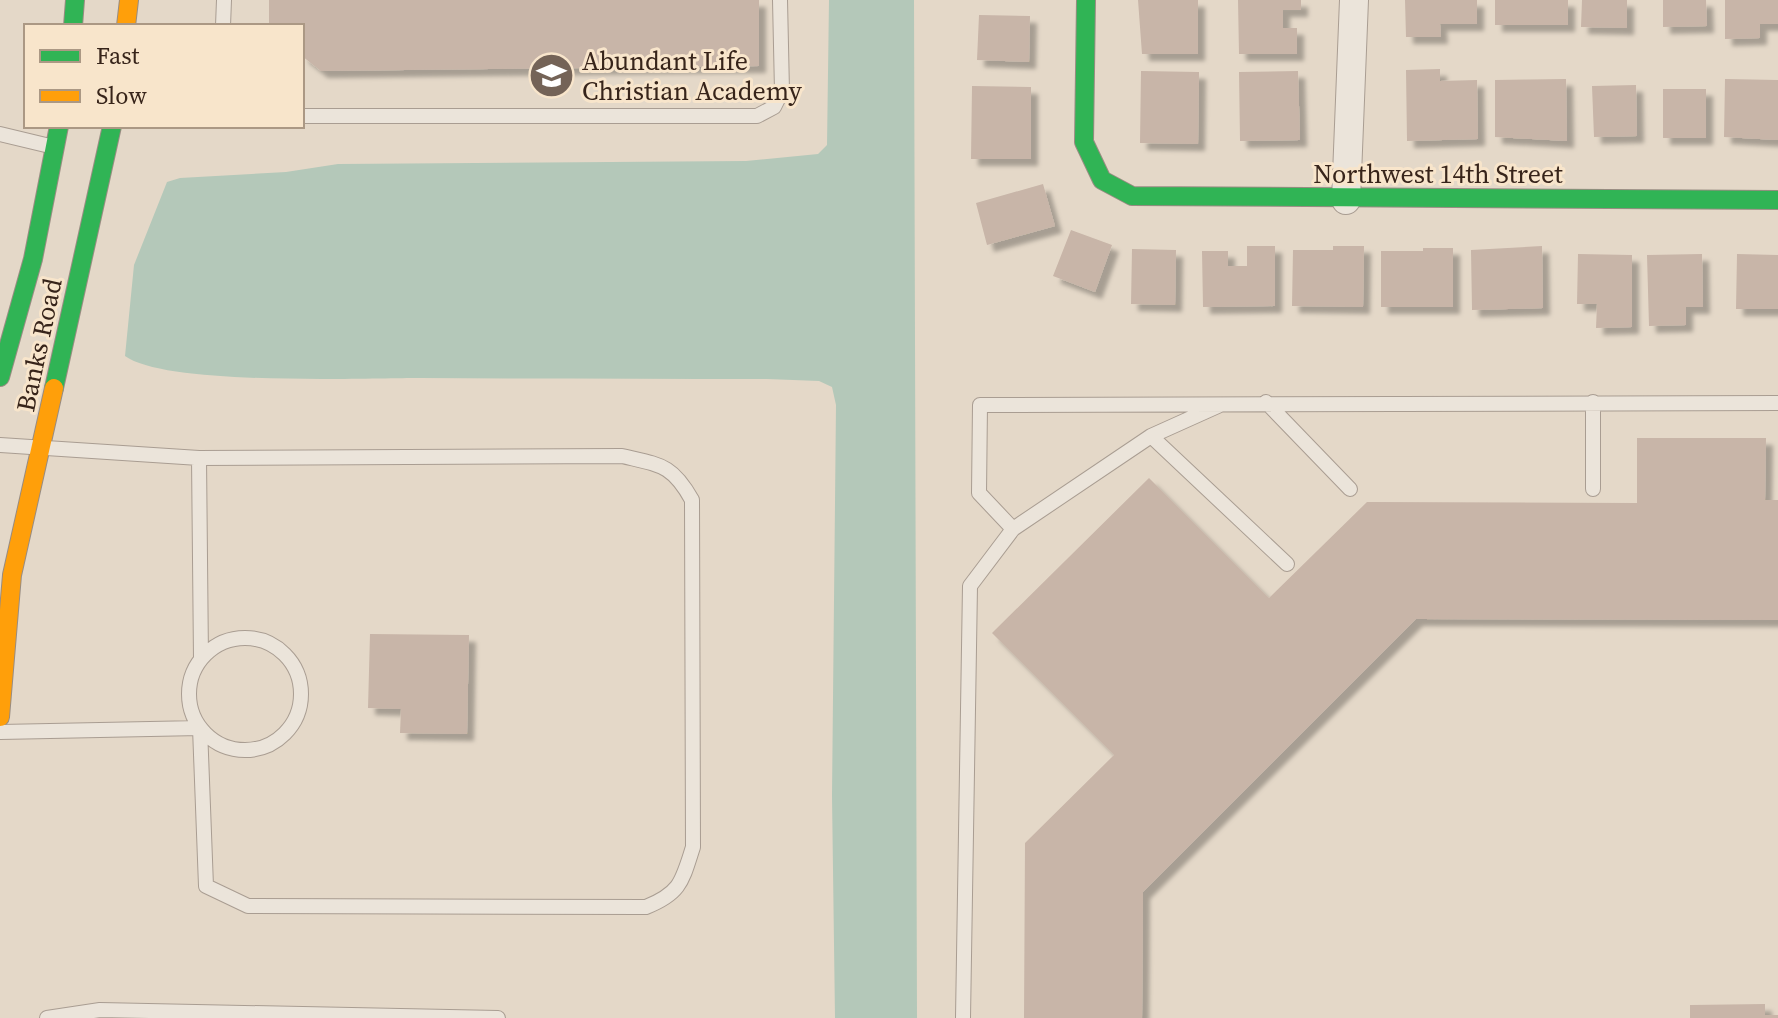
<svg xmlns="http://www.w3.org/2000/svg" width="1778" height="1018" viewBox="0 0 1778 1018" font-family="'Source Serif 4',serif">
	<style>
		.water { fill: #b4c8b9 }
		.building { fill: #c8b5a8; filter: url(#shadow) }
		.lines { fill: none; stroke-linecap: round; stroke-linejoin: round }
		.lane-casing { stroke: #a99d92; stroke-width: 16 }
		.street-casing { stroke: #a99d92; stroke-width: 30 }
		.fast-casing { stroke: #988c82; stroke-width: 20 }
		.slow-casing { stroke: #988c82; stroke-width: 20 }
		.lane { stroke: #ebe4da; stroke-width: 14 }
		.street { stroke: #ebe4da; stroke-width: 28 }
		.fast { stroke: #30b455; stroke-width: 18 }
		.slow { stroke: #ff9f0a; stroke-width: 18 }
		.labels { text-anchor: middle; stroke-width: 6; stroke-linejoin: round; paint-order: stroke }
		.poi-label { font-size: 26px; fill: #37241a; stroke: #f8e5cb; text-anchor: start }
		.street-label { font-size: 26px; fill: #37241a; stroke: #f8e5cb }
	</style>
	<defs>
		<filter id="shadow"><feDropShadow dx="7" dy="7" stdDeviation="2" flood-color="#0004"/></filter>
	</defs>
	<rect width="100%" height="100%" fill="#e4d8c8"/>
	<!-- water -->
	<path class="water" d="M829,0H914L917,1018H835L832,796L836,405L832,387L819,381L767,379C652,379 536,379 420,378C362,378 166,386 125,356L134,265L167,182L180,178L286,172L338,164L746,161L818,154L827,145Z"/>
	<!-- building -->
	<path class="building" d="M269,0H759V66L321,71L302,56V26H269Z
		M1138,0H1198V54H1142Z
		M1238,0H1301V10H1283V28H1297V54H1239Z
		M1405,0H1477V24H1440L1441,37H1406Z
		M1495,0H1568V25H1495Z
		M1582,0H1627V28L1581,27Z
		M1663,0H1706L1707,26L1663,27Z
		M1725,0H1778V24H1760V38L1725,39Z
		M979,15L1030,16L1029,62L977,60Z
		M1440,69V81L1477,80L1478,139L1407,141L1406,70Z
		M1141,71L1199,72L1198,144L1140,143Z
		M1298,71L1300,140L1240,141L1239,72Z
		M1566,79L1567,141L1495,137V80Z
		M1725,79L1778,80V140L1724,137Z
		M1636,85L1637,136L1594,137L1592,86Z
		M972,86L1031,87V159H971Z
		M1663,89H1706V138H1663Z
		M1043,184L1055,226L987,245L976,203Z
		M1071,230L1112,245L1095,292L1053,276Z
		M1247,246H1275V306L1203,307L1202,251H1228V266H1247Z
		M1333,246H1364L1363,307L1292,306L1293,250H1333Z
		M1542,246L1543,308L1472,310L1471,250Z
		M1423,248H1453V307H1381V251H1423Z
		M1132,249L1176,250L1175,305L1131,304Z
		M1578,254L1632,255V327L1596,328L1597,304H1577Z
		M1702,254L1703,307H1686V325L1649,326L1647,255Z
		M1737,254L1778,255V309H1736Z
		M1637,438H1766L1765,500H1778V620L1416,619L1143,892L1142,1018H1024L1025,843L1114,755L992,633L1149,478L1269,598L1367,502L1637,503Z
		M370,634L469,635L467,734L400,733L401,709L368,708Z
		M1765,1004V1015H1778V1018H1690V1005Z"/>
	<g class="lines">
		<defs>
			<path id="lane" d="M223,26L224,0
				M302,116H757L774,107L782,91L780,0
				M0,134L54,147
				M1266,402L1350,489
				M1593,402V489
				M1151,436L1220,405
				M0,445L199,458L622,456C660,465 672,464 692,500L693,847C682,881 681,893 646,907L248,906L206,886L200,728L0,732
				M199,458L201,659
				M1013,529L1151,436L1287,564
				M189 694a56 56 0 1 1 112 0a56 56 0 1 1-112 0Z
				M47,1018L100,1010L498,1018
				M963,1018L970,586L1013,529L979,493L980,405L1778,403"/>
			<path id="street" d="M1346,200L1354,0"/>
			<path id="fast" d="M1086,0L1084,142L1102,180L1132,196L1778,200
				M73,26L75,0
				M0,377L33,259L59,126
				M54,388L112,126"/>
			<path id="slow" d="M126,26L129,0
				M0,717L12,575L54,388"/>
		</defs>
		<!-- lane casing -->
		<use href="#lane" class="lane-casing"/>
		<!-- street casing -->
		<use href="#street" class="street-casing"/>
		<!-- fast casing -->
		<use href="#fast" class="fast-casing"/>
		<!-- slow casing -->
		<use href="#slow" class="slow-casing"/>
		<!-- lane -->
		<use href="#lane" class="lane"/>
		<!-- street -->
		<use href="#street" class="street"/>
		<!-- fast -->
		<use href="#fast" class="fast"/>
		<!-- slow -->
		<use href="#slow" class="slow"/>
	</g>
	<!-- icons -->
	<defs>
		<symbol id="school-disc" viewBox="-11 -11 22 22"><circle r="9.5" fill="#746357" stroke="#f8e5cb"/><path d="M0-5L7-2L0 1L-7-2ZM-4 1L0 2.5L4 1V4Q0 6-4 4Z" fill="#fff"/></symbol>
	</defs>
	<g fill-rule="evenodd">
		<use href="#school-disc" x="526" y="50" width="51" height="51"/>
	</g>
	<g class="labels">
		<!-- poi labels -->
		<g class="poi-label">
			<text x="582" y="70">Abundant Life<tspan x="582" dy="30">Christian Academy</tspan></text>
		</g>
		<!-- street labels -->
		<g class="street-label">
			<text x="1438" y="183">Northwest 14th Street</text>
			<text transform="translate(39 345) rotate(-78)" y="9">Banks Road</text>
		</g>
	</g>
	<!-- legend -->
	<rect x="24" y="24" width="280" height="104" fill="#f8e5cb" stroke="#ab9884" stroke-width="2"/>
	<rect x="40" y="50" width="40" height="12" fill="#30b455" stroke="#ab9884" stroke-width="2"/>
	<text x="96" y="64" font-size="24" fill="#37241a">Fast</text>
	<rect x="40" y="90" width="40" height="12" fill="#ff9f0a" stroke="#ab9884" stroke-width="2"/>
	<text x="96" y="104" font-size="24" fill="#37241a">Slow</text>
</svg>
